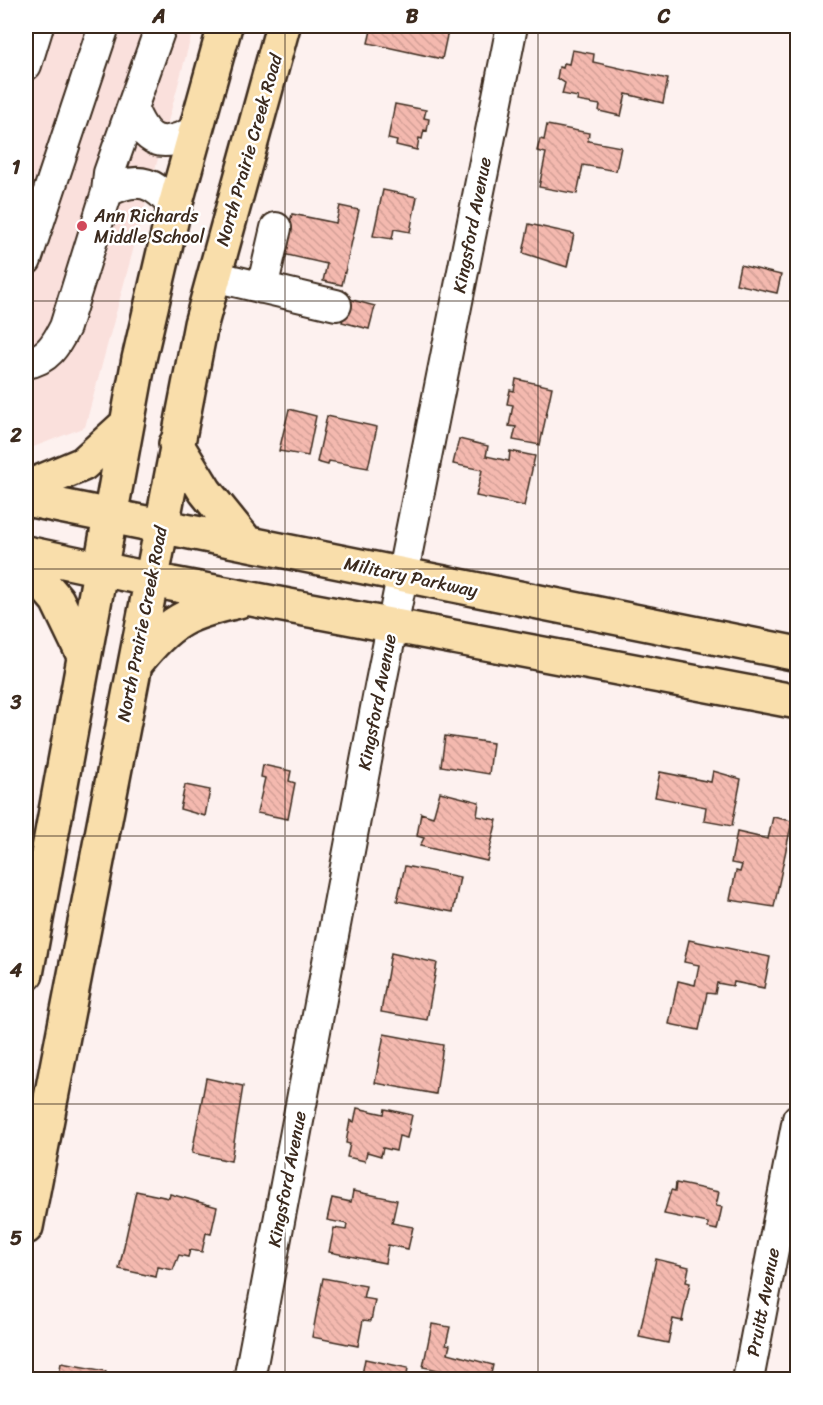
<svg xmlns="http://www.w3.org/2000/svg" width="823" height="1405" viewBox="0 0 823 1405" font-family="Sriracha,sans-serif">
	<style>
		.built { fill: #fae0dc }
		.building { fill: url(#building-back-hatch); stroke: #3b2a1e; stroke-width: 1.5 }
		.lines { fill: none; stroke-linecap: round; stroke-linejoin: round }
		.minor-casing { stroke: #3b2a1e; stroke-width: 34 }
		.major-casing { stroke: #3b2a1e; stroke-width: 38 }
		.minor { stroke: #fff; stroke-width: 30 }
		.major { stroke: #f9deab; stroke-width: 33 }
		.grid { fill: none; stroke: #3b2a1e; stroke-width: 1.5; stroke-opacity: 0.55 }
		.poi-dot { fill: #d1495b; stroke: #fff; stroke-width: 2 }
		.labels { text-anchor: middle; stroke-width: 5; stroke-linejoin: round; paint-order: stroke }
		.street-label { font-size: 18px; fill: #3b2a1e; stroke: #fff }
		.poi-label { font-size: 18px; fill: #3b2a1e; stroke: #fff; text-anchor: start }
		.neatline { fill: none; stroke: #3b2a1e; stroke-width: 2 }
		.grid-label { font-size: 20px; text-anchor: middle; font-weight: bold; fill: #3b2a1e }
	</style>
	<defs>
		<pattern id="building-back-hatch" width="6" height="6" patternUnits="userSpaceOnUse" patternTransform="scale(1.5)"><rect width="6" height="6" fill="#f4b9af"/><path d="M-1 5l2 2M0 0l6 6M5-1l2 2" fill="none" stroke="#d29f96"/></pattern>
	</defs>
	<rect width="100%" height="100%" fill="#fdf1ef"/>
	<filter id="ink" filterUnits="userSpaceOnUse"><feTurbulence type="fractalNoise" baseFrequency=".0167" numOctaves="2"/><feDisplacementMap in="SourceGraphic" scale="12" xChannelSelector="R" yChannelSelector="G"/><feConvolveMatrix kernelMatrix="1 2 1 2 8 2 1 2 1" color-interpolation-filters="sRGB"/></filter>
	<g filter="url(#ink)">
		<!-- built -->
		<path class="built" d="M26,26H194L85,427L26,450Z"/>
		<!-- building -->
		<path class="building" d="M372,26H449L442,59L368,43Z
			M572,50L594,54L593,62L668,79L663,103L626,94L621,116L599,111L600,105L577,101L578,97L562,94L565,83L557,78L559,67L563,68L564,63L569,64Z
			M395,104L426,110L424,118L429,119L427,131L424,130L422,139L419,138L417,150L396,145L397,141L388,139Z
			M547,125L589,133L588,141L621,147L616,171L583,165L577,194L539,187L546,153L537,151L540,139L544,140Z
			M383,190L417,197L410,232L394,229L392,239L373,236Z
			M340,206L359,210L342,285L323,281L327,264L283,254L292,214L336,223Z
			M529,224L574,234L567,267L523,253Z
			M740,265L781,275L777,293L736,284Z
			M349,299L375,306L369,329L342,322Z
			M516,379L552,387L540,445L513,440L516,427L509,426L513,405L507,404L510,390L514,391Z
			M289,409L316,416L308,456L279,451Z
			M327,416L377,427L368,468L329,461L328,465L317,462Z
			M459,439L488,446L486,456L509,461L510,451L535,456L524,506L476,496L482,470L453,464Z
			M445,736L493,743L489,774L441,766Z
			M263,765L291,771L289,781L295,783L288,819L257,813L265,778L261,777Z
			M713,771L741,779L732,826L704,821L706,807L655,797L660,772L711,782Z
			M185,785L210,790L205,816L180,809Z
			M440,792L479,802L477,816L497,820L487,861L420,846L424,838L417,836L421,813L433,817Z
			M773,817L792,821L774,907L730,900L736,871L740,872L742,865L731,863L737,832L768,839Z
			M405,866L460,877L453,912L397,901Z
			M689,940L770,957L764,988L734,982L733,986L717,983L715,994L707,993L699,1030L669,1024L678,981L695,985L699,965L684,962Z
			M391,953L437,963L427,1020L381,1012Z
			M384,1034L443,1045L436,1094L375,1083Z
			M206,1078L243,1086L231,1161L192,1153Z
			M357,1108L384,1114L385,1109L412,1115L407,1138L399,1136L396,1151L383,1148L381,1156L367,1152L365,1161L347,1157L350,1144L346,1143L350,1120L354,1122Z
			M676,1183L719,1192L716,1206L722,1207L717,1230L708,1228V1223L664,1214L671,1190L675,1191Z
			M136,1191L169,1198L170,1194L217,1207L211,1234L206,1233L202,1252L190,1250L188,1257L179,1255L173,1270L158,1267L156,1277L119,1269Z
			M353,1191L397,1200L392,1223L413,1227L408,1249L388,1245L385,1263L329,1252L334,1228L346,1230L347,1224L327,1220L332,1198L351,1202Z
			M656,1259L689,1267L686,1282L690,1283L682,1321L673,1319L668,1343L639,1337Z
			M323,1278L366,1286L363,1298L375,1300L371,1321L363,1320L358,1346L312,1337Z
			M432,1324L450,1327L446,1344L450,1345L448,1353L493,1365L490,1378L479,1376L478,1378L423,1367Z
			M365,1359L408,1368L406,1380H361Z
			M61,1363L106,1371L105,1380H58Z"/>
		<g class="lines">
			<defs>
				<path id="minor" d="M26,65L38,26
					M132,108C147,144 161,149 195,131
					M107,192L109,173L161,26
					M26,260L104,26
					M213,276L336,305
					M262,288L276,228
					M26,363C47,360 56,345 65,327L107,192C136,176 156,180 174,209
					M249,1380L380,687L512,26
					M748,1380L798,1119"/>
				<path id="major" d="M176,444L205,491L247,543
					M26,488L83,464L127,424
					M26,499L798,654
					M26,553L172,584L798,702
					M26,564L57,600L84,656
					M136,663C170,620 186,613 239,601
					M26,974L139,359L174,209L225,26
					M26,1227L201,324L283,26"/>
			</defs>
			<!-- minor casing -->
			<use href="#minor" class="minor-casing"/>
			<!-- major casing -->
			<use href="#major" class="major-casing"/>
			<!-- minor -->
			<use href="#minor" class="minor"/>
			<!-- major -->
			<use href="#major" class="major"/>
		</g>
	</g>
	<!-- grid -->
	<path class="grid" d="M285,26V1380M538,26V1380M26,301H798M26,569H798M26,836H798M26,1104H798"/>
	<!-- markers -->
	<circle class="poi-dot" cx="82" cy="226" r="6"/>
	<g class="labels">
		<!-- street labels -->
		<g class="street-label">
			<text transform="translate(249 150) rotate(-74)" y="6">North Prairie Creek Road</text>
			<text transform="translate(472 225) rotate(-79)" y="6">Kingsford Avenue</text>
			<text transform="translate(411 577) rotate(12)" y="6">Military Parkway</text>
			<text transform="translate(142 624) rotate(-79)" y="6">North Prairie Creek Road</text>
			<text transform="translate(377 702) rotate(-79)" y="6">Kingsford Avenue</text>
			<text transform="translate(287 1179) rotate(-79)" y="6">Kingsford Avenue</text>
			<text transform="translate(763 1302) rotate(-79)" y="6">Pruitt Avenue</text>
		</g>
		<!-- poi labels -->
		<g class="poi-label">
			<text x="94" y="222">Ann Richards<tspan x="94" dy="21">Middle School</tspan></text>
		</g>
	</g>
	<!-- margin -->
	<rect width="823" height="1405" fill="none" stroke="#fff" stroke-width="66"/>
	<rect x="33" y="33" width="757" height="1339" class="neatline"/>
	<g class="grid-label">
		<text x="159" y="23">A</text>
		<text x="412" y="23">B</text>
		<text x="664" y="23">C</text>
		<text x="16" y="174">1</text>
		<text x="16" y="442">2</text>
		<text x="16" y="709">3</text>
		<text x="16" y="977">4</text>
		<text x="16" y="1245">5</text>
	</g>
</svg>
